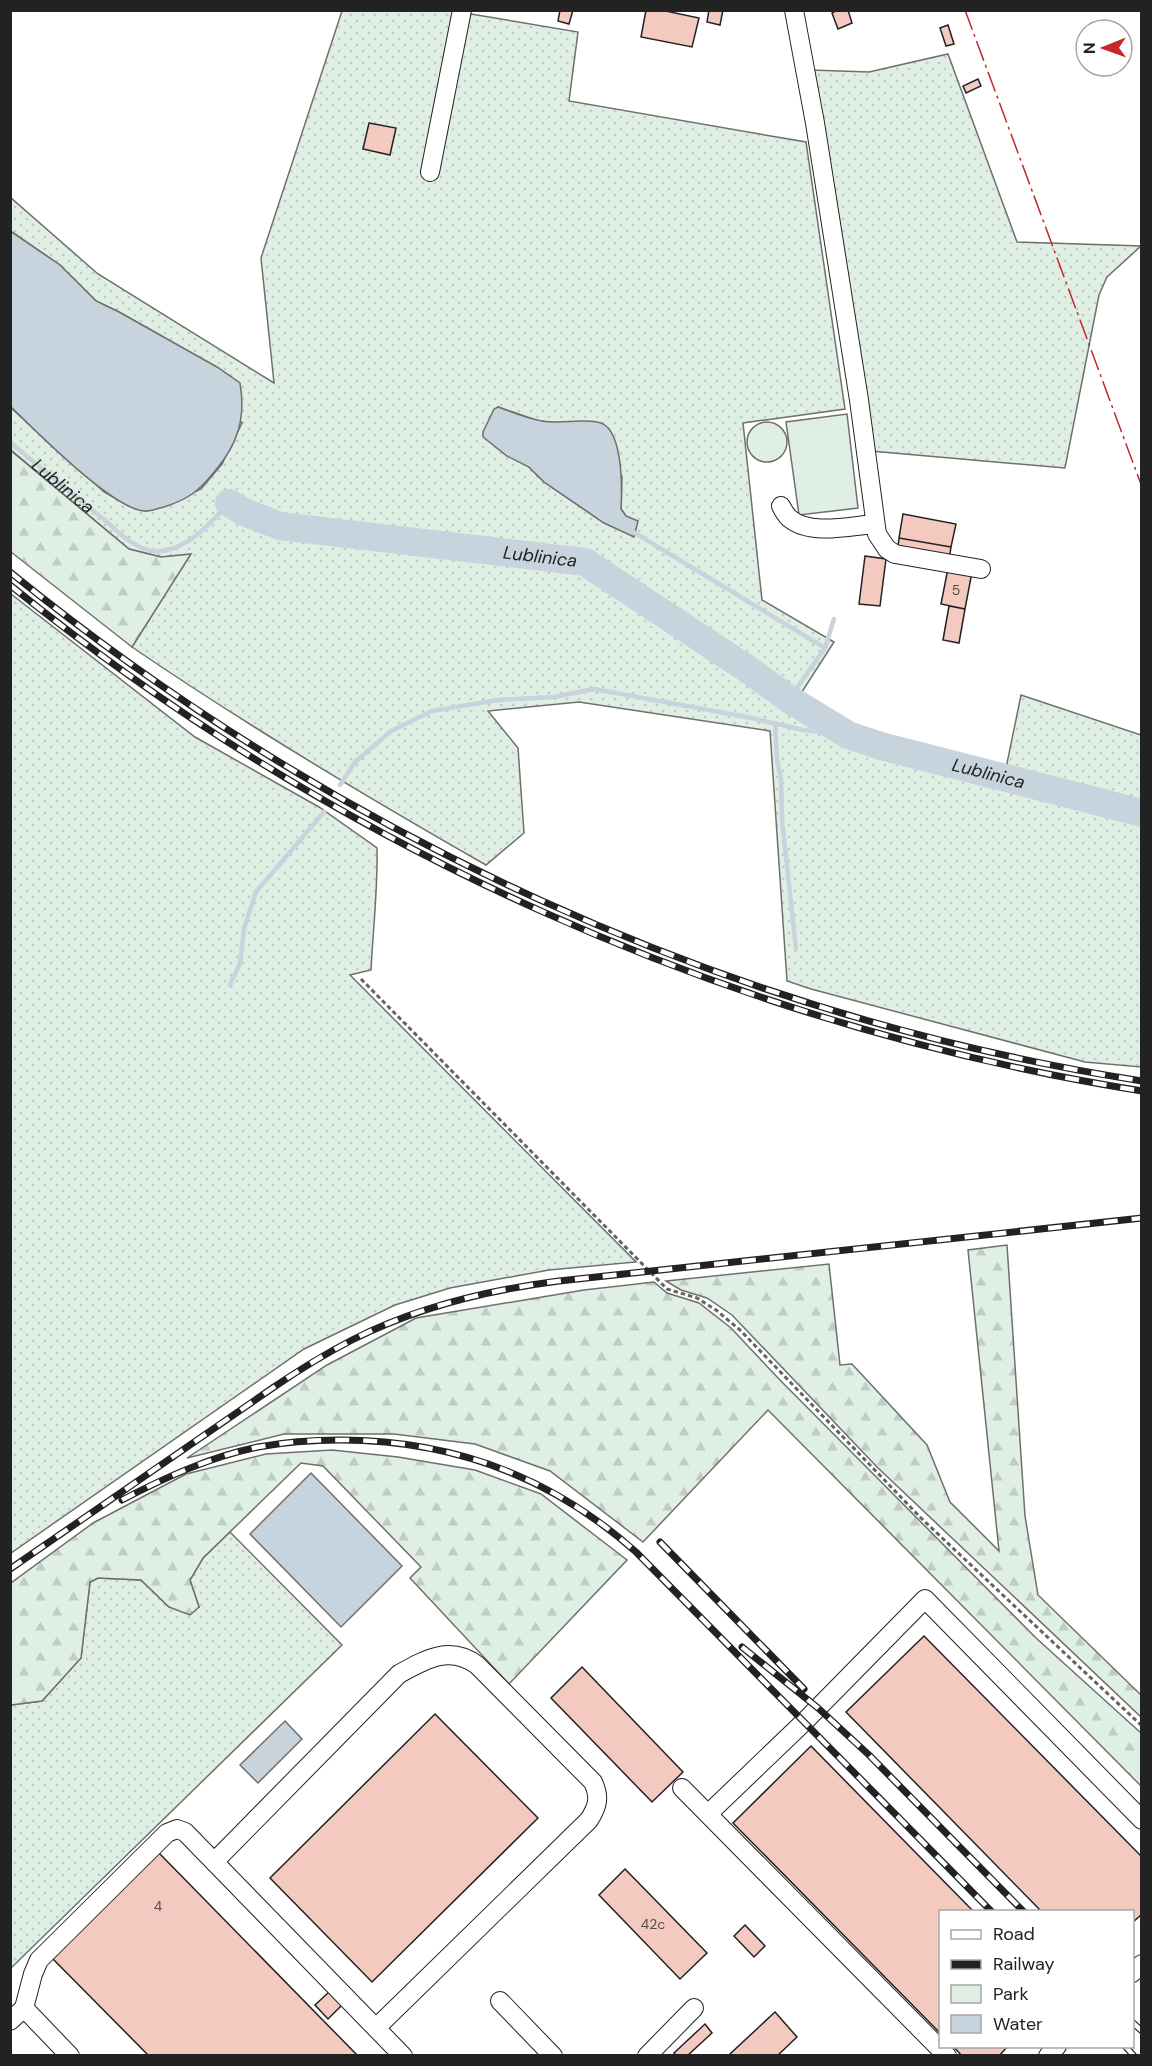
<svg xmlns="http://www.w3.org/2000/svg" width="1152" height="2066" viewBox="0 0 1152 2066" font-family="'DM Sans',sans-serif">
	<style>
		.green { fill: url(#green-dots); stroke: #6f6f6f; stroke-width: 1.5; fill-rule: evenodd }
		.forest { fill: url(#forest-firs); stroke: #6f6f6f; stroke-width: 1.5 }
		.pitch { fill: #e0efe3; stroke: #6f6f6f; stroke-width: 1.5 }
		.water { fill: #c7d3dd; stroke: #6f6f6f; stroke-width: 1.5 }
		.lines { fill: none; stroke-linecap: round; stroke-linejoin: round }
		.stream { stroke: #c7d3dd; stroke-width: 4.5 }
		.river { stroke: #c7d3dd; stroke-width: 28 }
		.building { fill: #f3c9c0; stroke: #222; stroke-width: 1.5 }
		.minor-casing { stroke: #222; stroke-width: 20 }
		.path { stroke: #646464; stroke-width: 3; stroke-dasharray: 4.5 3; stroke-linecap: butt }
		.minor { stroke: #fff; stroke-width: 18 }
		.rail-casing { stroke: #222; stroke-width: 7 }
		.rail { stroke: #fff; stroke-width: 4.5; stroke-dasharray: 14; stroke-linecap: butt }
		.power { stroke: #c62828; stroke-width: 1.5; stroke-dasharray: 21 4.5 3 4.5; stroke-linecap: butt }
		.labels { text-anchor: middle; stroke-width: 4.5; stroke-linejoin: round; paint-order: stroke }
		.number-label { font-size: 14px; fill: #564c4a }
		.water-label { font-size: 18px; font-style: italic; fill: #222; stroke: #fff }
	</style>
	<defs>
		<pattern id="green-dots" width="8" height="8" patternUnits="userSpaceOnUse" patternTransform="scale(1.5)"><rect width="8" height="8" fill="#e0efe3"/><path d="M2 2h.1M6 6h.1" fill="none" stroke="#c0cdc2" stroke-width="1.8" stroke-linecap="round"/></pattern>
		<pattern id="forest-firs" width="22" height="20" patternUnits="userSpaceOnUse" patternTransform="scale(1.5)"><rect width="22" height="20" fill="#e0efe3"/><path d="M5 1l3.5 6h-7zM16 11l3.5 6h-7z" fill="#c0cdc2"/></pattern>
	</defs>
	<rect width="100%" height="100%" fill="#fff"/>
	<!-- green -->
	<path class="green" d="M342,11H453L578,32L569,101L806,142L845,409L743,423L762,600L834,642L798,698L890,750L1004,778L1021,695L1141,735V1067L1085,1062L811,989L787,981L770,731L579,702L488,711L518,748L524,833L486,865C365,796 246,725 132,647L190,555L161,557L129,549L11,450L10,407L104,492L129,506L146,511L163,507L201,489L222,464L242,423L162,336L119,312L96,301L60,265L11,231V198L98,274L274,383L261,258ZM498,407L539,421L560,423L622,476L621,509L626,516L604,523L544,482L529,467Z
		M948,54L1017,242L1141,246L1107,277L1099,295L1065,468L871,451L811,70L869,72Z
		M11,594L195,737L319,807L377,848C378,888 373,929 371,970L350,975L636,1262L549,1270L450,1288L395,1305L304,1349L11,1553Z
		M230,1532L342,1645L11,1968V1705L42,1701L81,1658L90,1582L98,1578L141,1580L169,1607H199L190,1580L203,1558Z"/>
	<!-- forest -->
	<path class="forest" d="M10,450L129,549L161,557L191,554L132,647L11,552Z
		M1007,1245L1025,1516L1038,1595L1141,1695V1717L877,1467L732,1315L707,1298L681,1290L666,1281L829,1264L840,1365L852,1364L927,1445L950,1502L999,1551L968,1250Z
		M654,1282L667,1293L699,1303L731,1328L778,1378L1036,1638L1141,1733V1786L768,1410L643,1542L550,1471L475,1444L394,1434H284L187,1458L327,1365L416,1318L584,1290Z
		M332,1450L398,1457L475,1470L541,1494L627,1560L509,1684L410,1578L421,1567L323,1466L301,1463L203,1558L190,1580L199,1607L190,1615L169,1607L141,1580L98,1578L90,1582L81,1658L42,1701L11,1705V1583L93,1523L186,1474L266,1454Z"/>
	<!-- pitch -->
	<path class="pitch" d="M847,414L858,508L799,515L786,422Z
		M747 442a20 20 0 1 1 40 0a20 20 0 1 1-40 0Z"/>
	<!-- water -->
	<path class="water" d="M10,231L60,265L96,301L119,312L217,367L240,383C246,418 238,444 215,471C199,491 189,499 164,507C159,508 152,511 146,511C115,512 35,430 11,407Z
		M498,407C512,412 527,419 542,421C560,424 579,419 597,422C624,425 622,490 621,509L626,516L638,521L634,537L604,523L544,482L529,467L507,456L483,437V432L494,409Z
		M311,1473L402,1566L341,1627L250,1534Z
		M285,1721L302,1739L258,1783L240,1765Z"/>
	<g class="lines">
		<!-- stream -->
		<g class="stream">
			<path id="s1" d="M10,442C42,469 74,496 107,522C118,532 130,544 145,549C151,552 160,552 167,550C193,544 212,521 229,503"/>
			<path d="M635,533L825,648L789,699"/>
			<path d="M825,648L834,619"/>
			<path d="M775,723L777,759L781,779L782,820L796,949"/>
			<path d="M340,785L355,762L391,731L432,711L498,700L554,697L594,689L747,717L803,730L848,735"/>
			<path d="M230,985L240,963L244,929L256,892L324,812"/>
		</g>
		<!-- river -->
		<path class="river" id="s2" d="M229,503L244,512L280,526L585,562L746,668L789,699L848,735L881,746L1142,813"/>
	</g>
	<!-- building -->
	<path class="building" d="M560,10H573L569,24L558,21Z
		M646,10H661L699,18L692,47L641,37Z
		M709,10H723L720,25L707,22Z
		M837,10H848L852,23L838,29L832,13Z
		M948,25L954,44L946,46L940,28Z
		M978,79L981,86L966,93L963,86Z
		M369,123L396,128L390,155L363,149Z
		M903,514L956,524L951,547L899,538Z
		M899,538L951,547L949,560L898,547Z
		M865,556L886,559L880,606L859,604Z
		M948,568L972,572L965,609L941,604Z
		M949,606L965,609L959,643L943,640Z
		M924,1636L1142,1857V1914L1132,1923V1912H1042L846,1712Z
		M582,1667L683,1772L652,1802L551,1698Z
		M435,1714L538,1818L372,1982L270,1878Z
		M811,1746L974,1912H940V2033L733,1823Z
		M159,1853L358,2056H149L52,1958Z
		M625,1869L707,1953L680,1979L599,1895Z
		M745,1925L765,1946L754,1957L734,1936Z
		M329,1992L342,2005L328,2019L315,2005Z
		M775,2012L797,2037L777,2056H731L730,2054Z
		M705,2024L712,2033L687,2056H677L674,2053Z
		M953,2046H1008L999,2056H962Z"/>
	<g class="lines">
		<defs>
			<path id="minor" d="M794,10L815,123L859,400L877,534L887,549L895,554L981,569
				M430,172L462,10
				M781,506C783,510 786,515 789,518C810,536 849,526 874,524
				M682,1788L947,2056
				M708,1814L805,1721L925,1599L1142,1820
				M214,1862L399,1674C426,1659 450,1645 477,1665L593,1782C600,1797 598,1806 589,1820L376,2028
				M1132,1973L1142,1964
				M500,2001L553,2056
				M24,2008L70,2056
				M10,2021L24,2008L33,1974L39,1960L167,1833L177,1829L185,1832L403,2056
				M647,2056L694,2008
				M1048,2056L1057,2046"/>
		</defs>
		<!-- minor casing -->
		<use href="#minor" class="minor-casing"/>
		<!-- path -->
		<path class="path" d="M361,979L667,1289L697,1298L716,1310L740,1330L921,1518L1142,1726"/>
		<!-- minor -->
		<use href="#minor" class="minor"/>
		<defs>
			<path id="rail" d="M10,572C334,835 729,1017 1142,1081
				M10,585C335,848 729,1025 1142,1091
				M122,1500C166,1477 210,1457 258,1447C285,1442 313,1440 340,1440C453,1440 552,1477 636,1552L992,1912
				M660,1542L804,1689
				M10,1569L274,1387C299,1370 325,1354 352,1340C417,1307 488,1290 559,1281L1142,1218
				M742,1647L818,1708L869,1755L1024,1912
				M1132,2022L1142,2031
				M1125,2046L1134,2056"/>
		</defs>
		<!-- rail casing -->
		<use href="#rail" class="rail-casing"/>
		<!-- rail -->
		<use href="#rail" class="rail"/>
		<!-- power -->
		<path class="power" d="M965,10L1142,487"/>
	</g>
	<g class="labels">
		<!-- number labels -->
		<g class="number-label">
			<text x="956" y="595">5</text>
			<text x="158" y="1911">4</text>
			<text x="653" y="1929">42c</text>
		</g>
		<!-- water labels -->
		<g class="water-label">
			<text dy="6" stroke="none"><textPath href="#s1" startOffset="69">Lublinica</textPath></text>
			<text dy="6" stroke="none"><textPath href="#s2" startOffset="318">Lublinica</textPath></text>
			<text dy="6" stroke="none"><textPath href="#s2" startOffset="824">Lublinica</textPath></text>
		</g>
	</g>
	<!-- border -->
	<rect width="1152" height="2066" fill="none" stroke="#222222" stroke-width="24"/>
	<!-- legend -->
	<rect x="939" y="1910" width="195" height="138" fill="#ffffff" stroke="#a7a7a7" stroke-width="1.5"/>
	<rect x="951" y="1930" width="30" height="9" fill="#ffffff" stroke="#a7a7a7" stroke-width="1.5"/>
	<text x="993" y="1940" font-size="18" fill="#222222">Road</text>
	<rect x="951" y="1960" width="30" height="9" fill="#222222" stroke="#a7a7a7" stroke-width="1.5"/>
	<text x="993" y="1970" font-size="18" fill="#222222">Railway</text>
	<rect x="951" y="1985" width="30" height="18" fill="#e0efe3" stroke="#a7a7a7" stroke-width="1.5"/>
	<text x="993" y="2000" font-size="18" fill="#222222">Park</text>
	<rect x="951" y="2015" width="30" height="18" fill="#c7d3dd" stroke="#a7a7a7" stroke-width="1.5"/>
	<text x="993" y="2030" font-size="18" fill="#222222">Water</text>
	<!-- north arrow -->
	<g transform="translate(1104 48) rotate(269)"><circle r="28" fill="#ffffff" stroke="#a7a7a7" stroke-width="1.5"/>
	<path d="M0-4.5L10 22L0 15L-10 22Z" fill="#c62828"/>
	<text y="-9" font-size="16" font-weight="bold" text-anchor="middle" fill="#222222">N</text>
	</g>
</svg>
